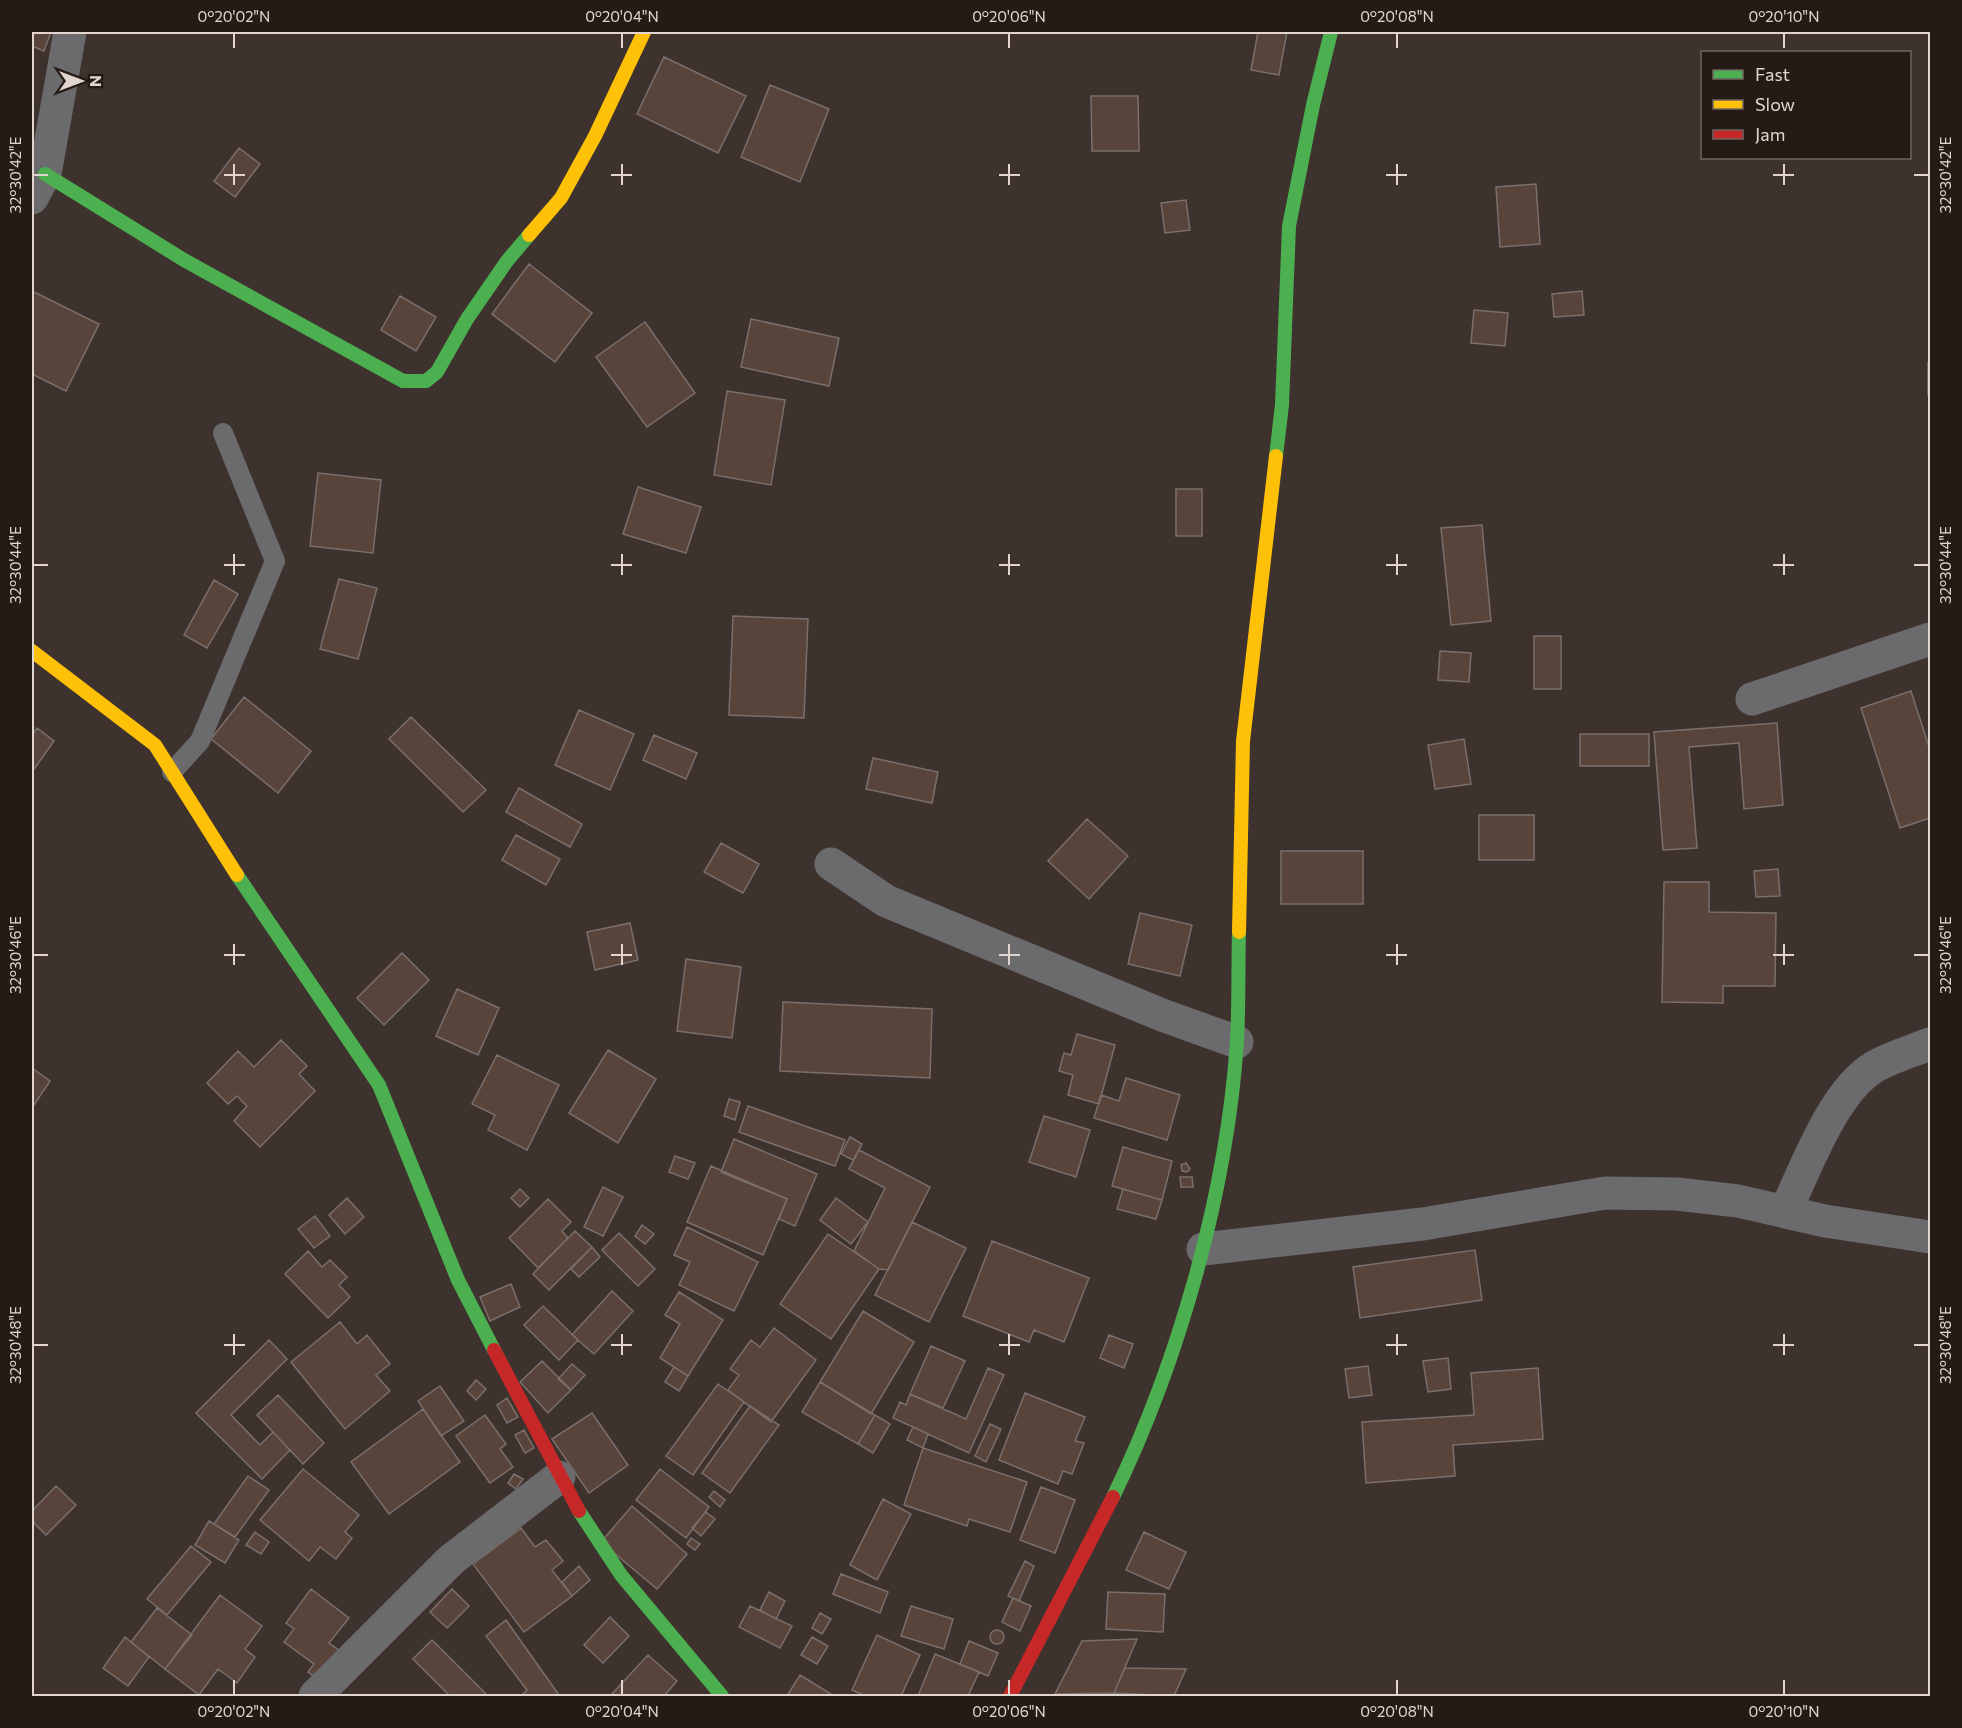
<svg xmlns="http://www.w3.org/2000/svg" width="1962" height="1728" viewBox="0 0 1962 1728" font-family="Commissioner,sans-serif">
	<style>
		.building { fill: #59443c; stroke: #7a6f6b; stroke-width: 1.5 }
		.lines { fill: none; stroke-linecap: round; stroke-linejoin: round }
		.lane { stroke: #6b6b6d; stroke-width: 20 }
		.street { stroke: #6b6b6d; stroke-width: 33 }
		.fast { stroke: #4caf50; stroke-width: 14 }
		.slow { stroke: #ffc107; stroke-width: 14 }
		.jam { stroke: #c62828; stroke-width: 14 }
		.ticks { fill: none; stroke: #e2d4ce; stroke-width: 2 }
		.neatline { fill: none; stroke: #e2d4ce; stroke-width: 2 }
		.ticks-label { font-size: 15px; text-anchor: middle; fill: #e2d4ce }
	</style>
	<rect width="100%" height="100%" fill="#3e322e"/>
	<!-- building -->
	<path class="building" d="M32,32H51L44,51L32,46Z
		M1258,32H1287L1279,75L1251,70Z
		M664,57L746,96L718,153L637,114Z
		M770,85L829,109L800,182L741,157Z
		M1091,96H1138L1139,151H1092Z
		M239,148L260,164L235,197L214,181Z
		M1536,184L1540,244L1500,247L1496,187Z
		M1186,200L1190,230L1165,233L1161,203Z
		M529,264L592,313L555,362L492,314Z
		M32,291L99,324L66,391L32,374Z
		M1582,291L1584,315L1554,317L1552,294Z
		M400,296L436,317L416,351L381,330Z
		M1474,310L1508,313L1505,346L1471,343Z
		M751,319L839,338L829,386L741,367Z
		M645,322L695,393L647,427L596,357Z
		M1928,362H1930V395H1928Z
		M727,391L785,400L771,485L714,475Z
		M318,473L381,480L373,553L310,546Z
		M638,487L701,507L686,553L623,534Z
		M1176,489H1202V536H1176Z
		M1482,525L1491,621L1451,625L1441,528Z
		M339,579L377,588L358,659L320,649Z
		M214,580L238,594L207,648L184,635Z
		M733,616L808,619L804,718L729,715Z
		M1534,636H1561V689H1534Z
		M1440,651L1471,653L1469,682L1438,680Z
		M1911,691L1930,750V818L1900,828L1861,708Z
		M244,697L311,751L278,793L211,739Z
		M579,710L634,734L610,790L555,765Z
		M411,717L486,790L463,812L389,739Z
		M1777,723L1783,805L1744,809L1739,743L1689,747L1697,848L1663,850L1654,732Z
		M37,728L54,741L32,772V736Z
		M1580,734H1649V766H1580Z
		M654,735L697,753L686,779L643,760Z
		M1464,739L1471,784L1435,789L1428,745Z
		M873,758L938,772L932,803L866,789Z
		M519,788L582,824L570,847L506,812Z
		M1479,815H1534V860H1479Z
		M1087,819L1128,856L1089,899L1048,861Z
		M516,835L560,859L546,885L502,860Z
		M721,843L759,864L743,893L704,872Z
		M1281,851H1363V904H1281Z
		M1778,869L1780,896L1756,897L1754,871Z
		M1664,882H1709V912L1776,913L1775,986H1723V1003L1662,1002Z
		M1140,913L1192,925L1180,976L1128,964Z
		M630,923L638,960L595,970L587,932Z
		M402,953L429,980L384,1025L357,998Z
		M686,959L741,967L732,1038L677,1031Z
		M457,989L499,1008L478,1055L436,1036Z
		M783,1002L932,1009L930,1078L780,1071Z
		M1077,1034L1115,1045L1099,1104L1068,1095L1073,1075L1059,1071L1064,1053L1071,1055Z
		M281,1040L307,1066L299,1074L315,1091L260,1147L234,1121L247,1106L237,1096L228,1104L207,1083L238,1051L254,1067Z
		M608,1050L656,1079L618,1143L569,1113Z
		M497,1055L559,1085L527,1150L488,1130L495,1115L472,1104Z
		M32,1068L50,1081L32,1108Z
		M1126,1078L1180,1095L1167,1140L1094,1118L1101,1095L1119,1101Z
		M729,1099L740,1102L735,1120L724,1116Z
		M748,1106L845,1140L835,1166L739,1132Z
		M1044,1116L1090,1130L1076,1177L1029,1162Z
		M850,1137L862,1144L853,1160L841,1154Z
		M734,1139L817,1174L795,1226L779,1219L787,1199L721,1172Z
		M1123,1147L1172,1161L1162,1200L1112,1186Z
		M859,1150L930,1187L888,1270L879,1269L854,1251L885,1188L849,1169Z
		M675,1156L695,1163L688,1179L669,1172Z
		M1186,1163L1190,1169L1187,1172L1182,1171L1181,1165Z
		M711,1166L787,1199L763,1255L687,1222Z
		M1180,1177H1192L1193,1187H1181Z
		M603,1187L623,1197L603,1236L584,1227Z
		M520,1189L529,1198L520,1207L511,1198Z
		M1123,1189L1162,1200L1156,1219L1117,1209Z
		M347,1198L364,1217L345,1234L329,1215Z
		M836,1198L868,1222L851,1244L820,1220Z
		M548,1199L571,1222L562,1231L568,1238L538,1268L509,1238Z
		M315,1216L330,1236L314,1248L298,1229Z
		M912,1222L966,1248L929,1322L875,1295Z
		M642,1225L654,1234L645,1244L635,1236Z
		M687,1227L758,1262L734,1311L679,1285L690,1262L674,1255Z
		M575,1231L592,1247L549,1290L533,1274Z
		M619,1233L655,1269L638,1286L602,1250Z
		M828,1234L879,1269L831,1339L780,1304Z
		M992,1241L1089,1278L1064,1342L1034,1330L1029,1342L963,1316Z
		M592,1247L600,1257L579,1277L571,1269Z
		M1475,1250L1482,1300L1360,1318L1353,1267Z
		M308,1251L322,1267L330,1260L347,1277L339,1285L350,1297L328,1318L285,1274Z
		M511,1284L520,1307L490,1321L480,1297Z
		M612,1291L633,1311L594,1354L572,1335Z
		M679,1292L723,1320L688,1376L660,1358L680,1324L665,1315Z
		M543,1306L578,1340L559,1360L524,1325Z
		M863,1311L914,1342L871,1414L820,1382Z
		M340,1322L357,1344L367,1335L390,1364L376,1375L390,1391L345,1429L291,1362Z
		M774,1328L816,1360L771,1422L728,1390L739,1375L730,1369L751,1340L760,1347Z
		M1109,1335L1133,1344L1124,1368L1100,1358Z
		M269,1340L287,1359L231,1415L260,1445L273,1432L290,1450L262,1479L196,1413Z
		M931,1346L965,1361L943,1408L910,1394Z
		M1448,1358L1451,1389L1428,1392L1423,1361Z
		M542,1361L571,1390L548,1413L520,1382Z
		M572,1364L585,1375L571,1390L558,1379Z
		M1368,1366L1372,1395L1349,1398L1345,1369Z
		M674,1367L688,1376L679,1391L665,1382Z
		M988,1368L1004,1375L969,1453L893,1418L900,1402L906,1405L910,1394L966,1419Z
		M1538,1368L1543,1439L1453,1445L1455,1476L1366,1483L1362,1422L1474,1415L1471,1373Z
		M476,1380L486,1389L476,1400L467,1391Z
		M820,1382L875,1415L858,1444L802,1412Z
		M718,1384L744,1402L693,1475L666,1456Z
		M440,1386L464,1421L441,1436L418,1401Z
		M1025,1393L1085,1417L1075,1441L1084,1443L1072,1474L1063,1471L1058,1484L999,1460Z
		M278,1395L324,1443L303,1464L257,1415Z
		M507,1398L518,1417L507,1423L497,1405Z
		M750,1406L779,1425L730,1493L702,1473Z
		M423,1409L460,1462L389,1514L351,1462Z
		M592,1413L628,1465L589,1493L552,1439Z
		M485,1415L506,1444L500,1449L513,1467L490,1483L456,1436Z
		M875,1415L890,1424L873,1453L858,1444Z
		M990,1424L1001,1429L986,1462L975,1456Z
		M913,1427L928,1434L923,1448L907,1440Z
		M524,1430L534,1448L525,1453L515,1435Z
		M923,1448L1027,1482L1010,1532L969,1519L967,1526L904,1505Z
		M303,1469L359,1515L345,1532L352,1538L336,1559L320,1547L309,1561L260,1520Z
		M660,1469L709,1507L686,1538L636,1500Z
		M514,1474L523,1479L516,1489L508,1483Z
		M248,1476L269,1490L235,1537L214,1524Z
		M56,1486L76,1505L46,1535L32,1521V1511Z
		M1041,1487L1075,1500L1055,1553L1020,1540Z
		M714,1491L725,1500L720,1507L709,1497Z
		M883,1499L911,1514L877,1580L850,1565Z
		M632,1506L687,1554L657,1589L601,1542Z
		M706,1512L715,1519L701,1536L692,1528Z
		M209,1521L239,1540L225,1563L195,1545Z
		M521,1528L535,1547L546,1540L563,1561L552,1570L572,1596L524,1632L473,1564Z
		M255,1532L269,1542L261,1554L246,1545Z
		M1144,1532L1186,1552L1169,1589L1126,1570Z
		M691,1538L700,1544L695,1550L687,1544Z
		M191,1546L211,1562L167,1615L147,1599Z
		M1025,1561L1034,1566L1019,1601L1008,1596Z
		M579,1566L590,1580L572,1596L562,1582Z
		M841,1574L888,1592L880,1613L833,1594Z
		M311,1589L349,1618L329,1643L340,1651L319,1680L308,1672L314,1664L284,1642L294,1629L286,1623Z
		M452,1589L469,1606L447,1628L430,1612Z
		M769,1592L785,1601L776,1619L760,1610Z
		M1108,1592L1165,1594L1163,1632L1106,1629Z
		M220,1595L262,1626L245,1649L255,1657L237,1683L218,1669L199,1695L165,1669Z
		M1013,1598L1031,1606L1020,1631L1002,1622Z
		M750,1606L792,1626L780,1648L739,1627Z
		M911,1606L953,1619L944,1649L901,1636Z
		M157,1608L192,1635L165,1669L131,1642Z
		M820,1613L831,1619L822,1634L812,1628Z
		M610,1617L629,1636L603,1663L584,1645Z
		M506,1620L559,1695L557,1696H521L527,1690L486,1636Z
		M990 1637a7 7 0 1 1 14 0a7 7 0 1 1-14 0Z
		M877,1635L920,1655L901,1696H866L852,1690Z
		M125,1637L149,1657L128,1686L103,1668Z
		M812,1637L828,1646L817,1664L801,1655Z
		M1137,1639L1114,1693L1055,1694L1082,1641Z
		M432,1640L488,1696H450L413,1659Z
		M969,1641L998,1653L988,1676L960,1664Z
		M935,1654L979,1672L968,1696H918Z
		M648,1655L677,1681L664,1696H610Z
		M1125,1668L1186,1669L1174,1696L1114,1693Z
		M800,1675L834,1696H787Z"/>
	<g class="lines">
		<!-- lane -->
		<path class="lane" d="M172,772L200,741L275,561L223,433"/>
		<!-- street -->
		<path class="street" d="M32,198L45,174L70,32
			M1752,699L1930,639
			M831,864L886,901L1162,1015L1237,1042
			M1785,1212C1806,1168 1833,1092 1874,1067C1891,1057 1912,1051 1930,1044
			M1203,1249L1423,1224L1605,1193L1677,1194L1738,1201L1825,1221L1930,1237
			M315,1696L451,1560L559,1477"/>
		<!-- fast -->
		<path class="fast" d="M45,174L184,260L403,381H426L437,372L467,319L507,261L529,235
			M1276,456L1282,405L1289,226L1313,105L1331,32
			M237,875L379,1085L458,1280L494,1350
			M1113,1497C1179,1361 1227,1192 1237,1041C1239,1005 1238,968 1239,932
			M579,1511L621,1575L722,1696"/>
		<!-- slow -->
		<path class="slow" d="M529,235L561,198L595,136L644,32
			M32,651L155,745L237,875
			M1239,932L1243,741L1276,456"/>
		<!-- jam -->
		<path class="jam" d="M494,1350L579,1511
			M1010,1696L1113,1497"/>
	</g>
	<!-- ticks -->
	<path class="ticks" d="M234,33V48M622,33V48M1009,33V48M1397,33V48M1784,33V48M234,164V185M622,164V185M1009,164V185M1397,164V185M1784,164V185M33,175H48M224,175H245M611,175H632M999,175H1020M1386,175H1407M1773,175H1794M1914,175H1929M234,554V575M622,554V575M1009,554V575M1397,554V575M1784,554V575M33,565H48M224,565H245M611,565H632M999,565H1020M1386,565H1407M1773,565H1794M1914,565H1929M234,944V965M622,944V965M1009,944V965M1397,944V965M1784,944V965M33,955H48M224,955H245M611,955H632M999,955H1020M1386,955H1407M1773,955H1794M1914,955H1929M234,1334V1355M622,1334V1355M1009,1334V1355M1397,1334V1355M1784,1334V1355M33,1345H48M224,1345H245M611,1345H632M999,1345H1020M1386,1345H1407M1773,1345H1794M1914,1345H1929M234,1680V1695M622,1680V1695M1009,1680V1695M1397,1680V1695M1784,1680V1695"/>
	<!-- border -->
	<rect width="1962" height="1728" fill="none" stroke="#241a16" stroke-width="66"/>
	<!-- legend -->
	<rect x="1701" y="51" width="210" height="108" fill="#241a16" stroke="#706460" stroke-width="1.5"/>
	<rect x="1713" y="70" width="30" height="9" fill="#4caf50" stroke="#706460" stroke-width="1.5"/>
	<text x="1755" y="81" font-size="18" fill="#e2d4ce">Fast</text>
	<rect x="1713" y="100" width="30" height="9" fill="#ffc107" stroke="#706460" stroke-width="1.5"/>
	<text x="1755" y="111" font-size="18" fill="#e2d4ce">Slow</text>
	<rect x="1713" y="130" width="30" height="9" fill="#c62828" stroke="#706460" stroke-width="1.5"/>
	<text x="1755" y="141" font-size="18" fill="#e2d4ce">Jam</text>
	<!-- north arrow -->
	<g transform="translate(81 81) rotate(90)" stroke="#241a16" stroke-width="4.5" paint-order="stroke">
	<path d="M0-4.5L10 22L0 15L-10 22Z" fill="#e2d4ce"/>
	<text y="-9" font-size="16" font-weight="bold" text-anchor="middle" fill="#e2d4ce">N</text>
	</g>
	<rect x="33" y="33" width="1896" height="1662" class="neatline"/>
	<g class="ticks-label">
		<text x="234" y="22">0°20'02"N</text>
		<text x="622" y="22">0°20'04"N</text>
		<text x="1009" y="22">0°20'06"N</text>
		<text x="1397" y="22">0°20'08"N</text>
		<text x="1784" y="22">0°20'10"N</text>
		<text transform="translate(1946 175) rotate(-90)" y="5">32°30'42"E</text>
		<text transform="translate(16 175) rotate(-90)" y="5">32°30'42"E</text>
		<text transform="translate(1946 565) rotate(-90)" y="5">32°30'44"E</text>
		<text transform="translate(16 565) rotate(-90)" y="5">32°30'44"E</text>
		<text transform="translate(1946 955) rotate(-90)" y="5">32°30'46"E</text>
		<text transform="translate(16 955) rotate(-90)" y="5">32°30'46"E</text>
		<text transform="translate(16 1345) rotate(-90)" y="5">32°30'48"E</text>
		<text transform="translate(1946 1345) rotate(-90)" y="5">32°30'48"E</text>
		<text x="234" y="1717">0°20'02"N</text>
		<text x="622" y="1717">0°20'04"N</text>
		<text x="1009" y="1717">0°20'06"N</text>
		<text x="1397" y="1717">0°20'08"N</text>
		<text x="1784" y="1717">0°20'10"N</text>
	</g>
</svg>
